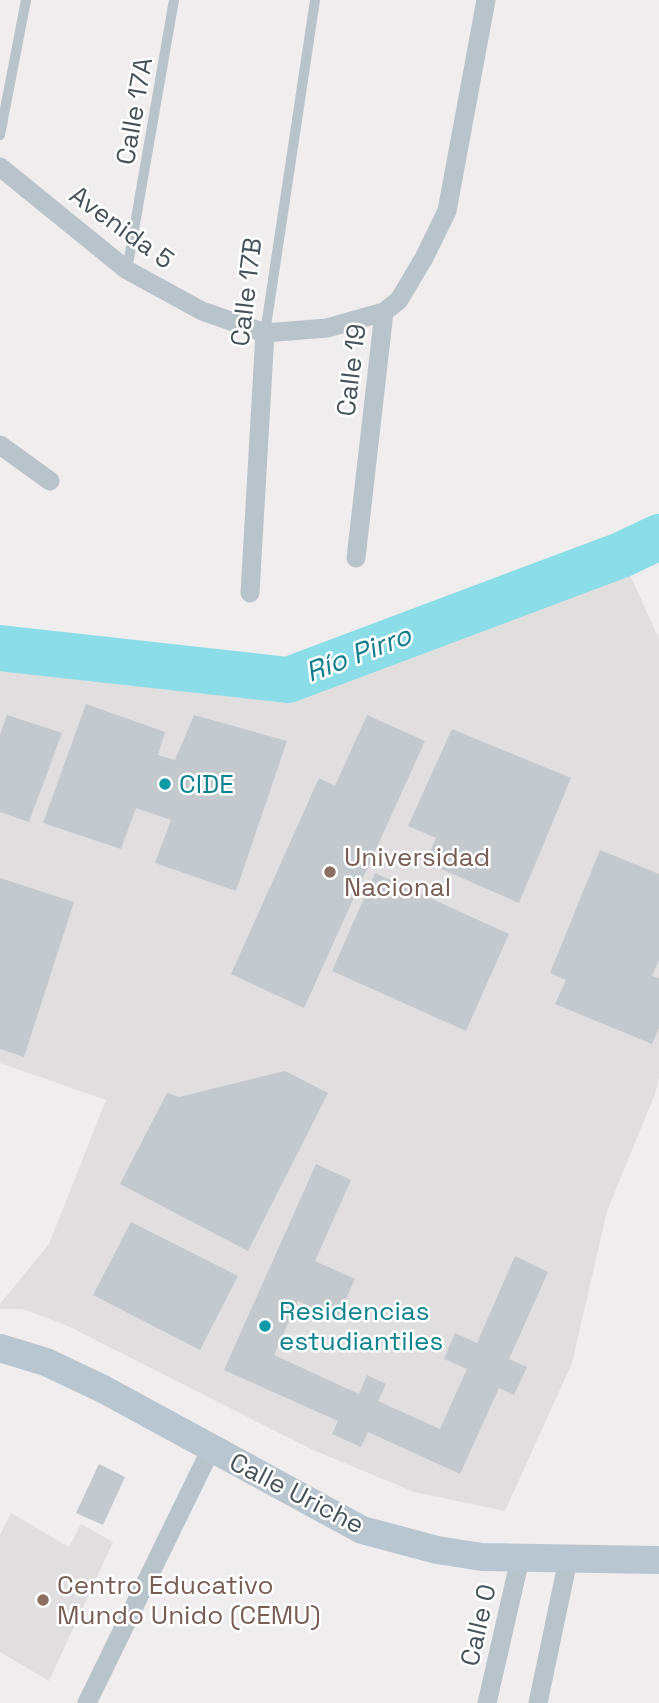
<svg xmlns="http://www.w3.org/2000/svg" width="659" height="1703" viewBox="0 0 659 1703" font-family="'Space Grotesk',sans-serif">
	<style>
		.education { fill: #e1dedf }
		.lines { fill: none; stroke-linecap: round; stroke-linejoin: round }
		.river { stroke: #8bdee8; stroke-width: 46 }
		.building { fill: #c4c9cd }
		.lane { stroke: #b9c3ca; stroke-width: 10 }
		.street { stroke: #b9c3ca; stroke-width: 19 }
		.secondary { stroke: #b9c6cf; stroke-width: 28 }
		.culture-dot { fill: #0f9aa8; stroke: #fff; stroke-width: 2.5 }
		.education-dot { fill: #8d6e63; stroke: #fff; stroke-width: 2.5 }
		.labels { text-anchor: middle; stroke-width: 5; stroke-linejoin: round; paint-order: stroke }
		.street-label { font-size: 26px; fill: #46535a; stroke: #fff }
		.culture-label { font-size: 26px; fill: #0d838f; stroke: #fff; text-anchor: start }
		.education-label { font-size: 26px; fill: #785e54; stroke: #fff; text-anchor: start }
		.water-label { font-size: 28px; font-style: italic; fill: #127e8b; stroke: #fff }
	</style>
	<rect width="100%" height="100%" fill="#f0edee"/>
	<!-- education -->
	<path class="education" d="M621,555L659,639V1077L655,1094L607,1211L572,1363L505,1511L414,1492L311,1449L66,1325L22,1309H0V1304L49,1244L106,1100L0,1063V648L288,680Z
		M11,1513L69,1547L81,1524L113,1542L49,1681L0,1652V1535Z"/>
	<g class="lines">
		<!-- river -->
		<path class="river" d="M0,648L288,680L621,555L659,537"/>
	</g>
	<!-- building -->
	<path class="building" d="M86,704L165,732L158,755L175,760L194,715L287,741L236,891L155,863L171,820L136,808L121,849L43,823Z
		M7,715L62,733L29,822L0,812V735Z
		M367,715L425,741L304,1008L231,974L319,778L335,786Z
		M452,729L571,778L519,903L425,862L436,838L408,826Z
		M600,850L659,874V960L652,976L659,978V1028L652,1044L555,1004L566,980L550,973Z
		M375,873L509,934L466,1031L332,971Z
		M0,878L74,902L24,1057L0,1049Z
		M285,1071L328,1093L248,1251L120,1184L167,1093L179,1097Z
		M316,1164L351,1180L315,1261L355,1279L337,1319L298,1301L274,1355L359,1394L367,1375L386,1384L378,1401L440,1429L467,1369L444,1359L455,1333L477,1343L515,1256L548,1272L509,1359L527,1367L514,1395L499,1388L460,1474L368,1432L361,1447L332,1434L338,1421L224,1370Z
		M131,1222L238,1276L200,1350L93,1295Z
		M99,1464L125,1477L103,1525L76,1513Z"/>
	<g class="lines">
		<!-- lane -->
		<path class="lane" d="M0,135L26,0
			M127,270L174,0
			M265,333L315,0"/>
		<!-- street -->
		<path class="street" d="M0,167L127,270L202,311L265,333L327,328L384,312
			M0,445L50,481
			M356,558L384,312L399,300L424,258L447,211L486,0
			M250,593L265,333
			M87,1703L211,1449
			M487,1703L520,1559
			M538,1703L568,1560"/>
		<!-- secondary -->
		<path class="secondary" d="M0,1348L46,1362L103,1389L362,1530L437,1550L482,1557L659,1560"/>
	</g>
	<!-- markers -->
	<g class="culture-dot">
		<circle cx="165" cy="784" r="7"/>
		<circle cx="265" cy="1326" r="7"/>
	</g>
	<g class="education-dot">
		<circle cx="330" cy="872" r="7"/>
		<circle cx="43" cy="1600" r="7"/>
	</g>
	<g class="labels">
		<!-- street labels -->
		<g class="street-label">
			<text transform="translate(134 111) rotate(-80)" y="9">Calle 17A</text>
			<text transform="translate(122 227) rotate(36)" y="9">Avenida 5</text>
			<text transform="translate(246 292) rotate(-83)" y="9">Calle 17B</text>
			<text transform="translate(351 370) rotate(-83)" y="9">Calle 19</text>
			<text transform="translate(297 1493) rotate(27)" y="9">Calle Uriche</text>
			<text transform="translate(478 1625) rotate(-77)" y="9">Calle 0</text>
		</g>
		<!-- culture labels -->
		<g class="culture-label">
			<text x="179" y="793">CIDE</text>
			<text x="279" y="1320">Residencias<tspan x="279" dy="30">estudiantiles</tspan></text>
		</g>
		<!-- education labels -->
		<g class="education-label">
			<text x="344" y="866">Universidad<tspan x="344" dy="30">Nacional</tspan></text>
			<text x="57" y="1594">Centro Educativo<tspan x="57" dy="30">Mundo Unido (CEMU)</tspan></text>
		</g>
		<!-- water labels -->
		<g class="water-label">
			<text transform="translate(358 653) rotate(-21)" y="10">Río Pirro</text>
		</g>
	</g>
</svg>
